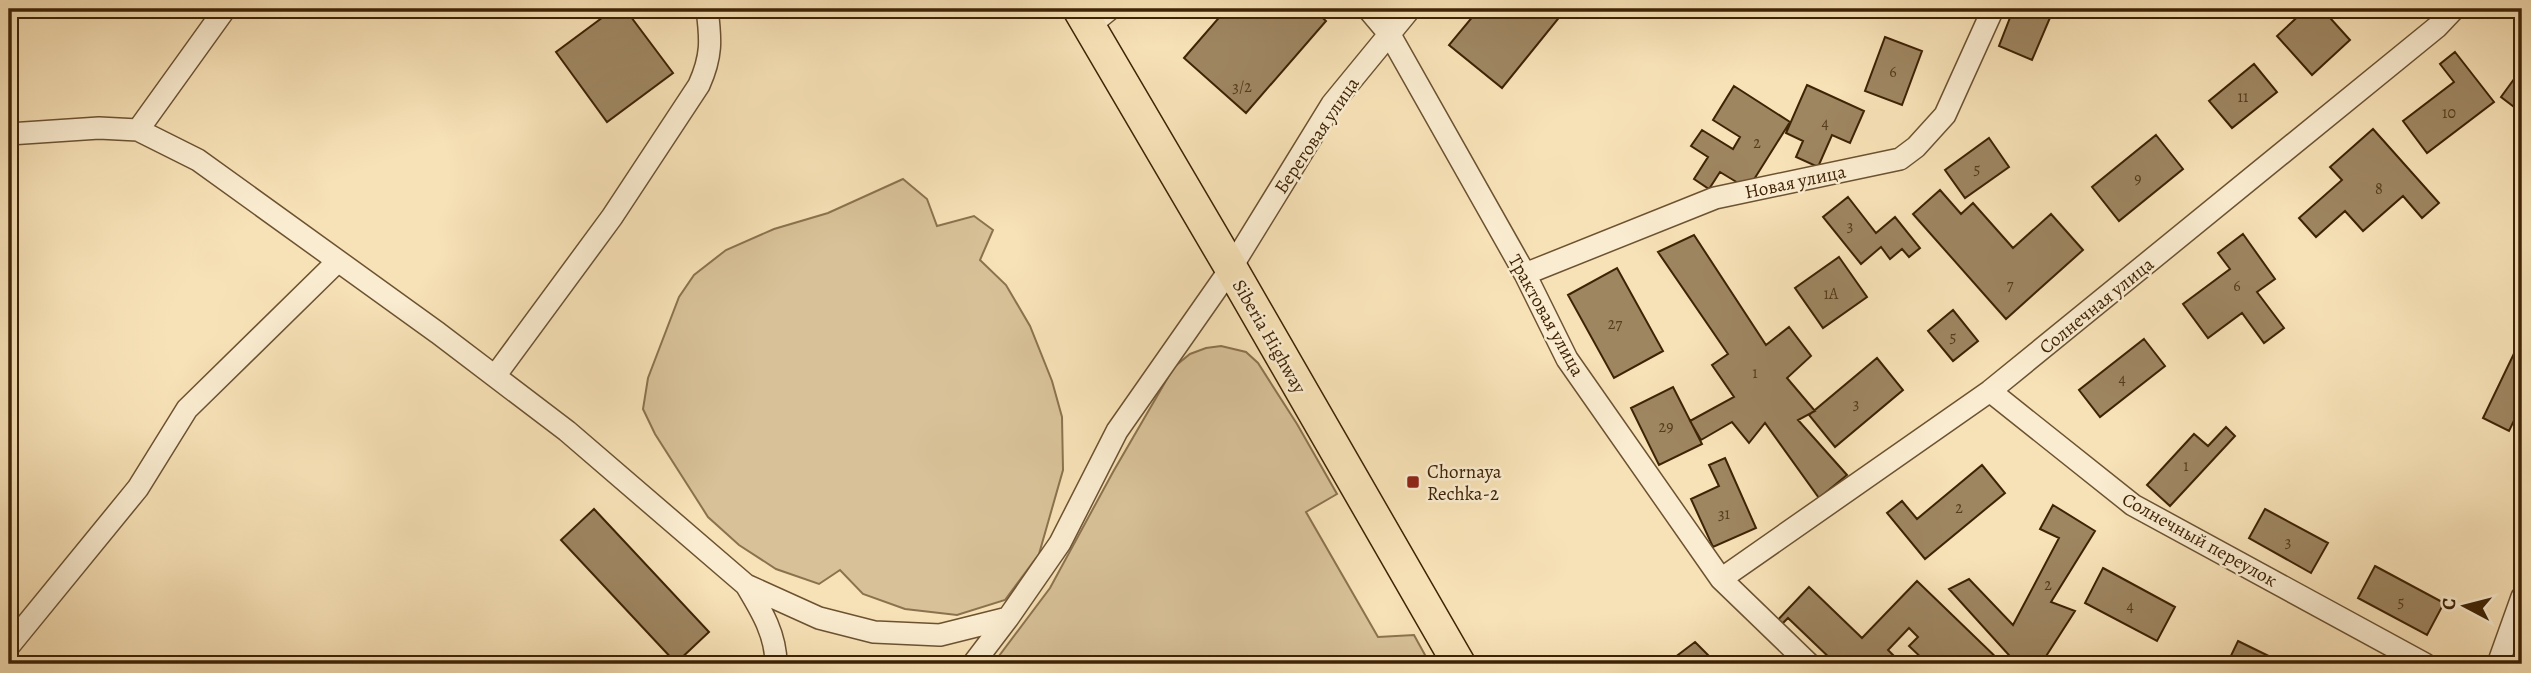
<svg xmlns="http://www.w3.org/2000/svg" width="2531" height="673" viewBox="0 0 2531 673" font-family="Alegreya,serif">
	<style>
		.green { fill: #d8c198; stroke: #8b724e; stroke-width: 2 }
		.building { fill: #9e8661; stroke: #3e2305; stroke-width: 2 }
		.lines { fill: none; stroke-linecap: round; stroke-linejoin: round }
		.minor-casing { stroke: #6c5231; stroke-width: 24 }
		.highway-casing { stroke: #3e2305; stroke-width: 35 }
		.minor { stroke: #faecd0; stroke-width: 21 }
		.highway { stroke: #f7e1b6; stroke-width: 32 }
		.poi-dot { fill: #8f2418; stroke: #faecd0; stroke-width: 2.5 }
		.labels { text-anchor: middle; stroke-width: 5; stroke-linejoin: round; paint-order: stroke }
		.number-label { font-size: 16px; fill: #563c1c }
		.street-label { font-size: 19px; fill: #3e2305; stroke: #faecd0 }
		.poi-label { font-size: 19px; fill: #3e2305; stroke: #faecd0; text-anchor: start }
	</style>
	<rect width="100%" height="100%" fill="#f7e1b6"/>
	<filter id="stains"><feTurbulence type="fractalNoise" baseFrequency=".00286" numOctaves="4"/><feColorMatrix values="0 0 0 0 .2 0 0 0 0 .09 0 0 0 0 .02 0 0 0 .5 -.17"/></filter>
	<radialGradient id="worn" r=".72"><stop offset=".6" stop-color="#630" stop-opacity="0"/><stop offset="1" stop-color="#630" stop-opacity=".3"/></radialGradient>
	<!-- green -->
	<path class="green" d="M903,179L927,199L937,226L974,216L993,230L980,260L1006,285L1030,326L1052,381L1062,417L1063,470L1039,554L1005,600L957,615L905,609L863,594L840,570L819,584L776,569L739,545L708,517L655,434L643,409L648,378L679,297L694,275L726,250L774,229L828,213Z
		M1221,346L1246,352L1258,363L1297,424L1337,494L1306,512L1378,637L1414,635L1430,664H993L1050,588L1113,472L1174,367L1190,354L1206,348Z"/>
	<!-- building -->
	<path class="building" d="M614,9H625L673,73L607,122L556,52Z
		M1220,9H1313L1326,21L1246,113L1184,58L1224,12Z
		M1479,9H1566L1502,88L1449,45Z
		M2025,9H2042L2052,13L2032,60L1999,46L2013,10L2023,14Z
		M2306,9H2322L2350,40L2312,75L2277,36Z
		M1885,37L1922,51L1902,105L1865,91Z
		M2455,52L2494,102L2427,153L2403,121L2454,82L2440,64Z
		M2254,64L2277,92L2232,128L2209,101Z
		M2517,75L2522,78V113L2501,97Z
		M1807,85L1864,111L1850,143L1832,135L1818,167L1796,157L1803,141L1786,133Z
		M1734,86L1790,122L1748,189L1720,172L1709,189L1694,179L1708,157L1691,146L1702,130L1733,149L1740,137L1713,120Z
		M2373,129L2439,203L2422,218L2403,196L2363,231L2345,211L2316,237L2299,218L2342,180L2330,167Z
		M2156,135L2183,169L2119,221L2092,187Z
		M1989,138L2009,167L1965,198L1945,170Z
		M1940,190L1961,214L1973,203L2013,248L2051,214L2083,250L2006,319L1913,214Z
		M1848,197L1876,233L1895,217L1920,248L1909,257L1902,249L1890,259L1881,247L1861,264L1823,217Z
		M2243,234L2275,279L2257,292L2284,328L2264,343L2242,313L2208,338L2183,304L2230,269L2218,253Z
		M1694,235L1766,345L1789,327L1811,356L1787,378L1815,411L1798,420L1847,475L1819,498L1765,423L1749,443L1732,422L1701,440L1690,421L1734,397L1712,365L1728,354L1658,252Z
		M1839,257L1867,297L1823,328L1795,288Z
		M1617,268L1663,351L1614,378L1568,295Z
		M1953,310L1978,341L1953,361L1928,331Z
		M2144,339L2165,366L2100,417L2079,390Z
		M2521,339L2522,404L2509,431L2483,418Z
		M1877,358L1903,390L1835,447L1809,415Z
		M1673,387L1702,444L1659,465L1631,408Z
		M2226,427L2235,436L2170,506L2147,485L2194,434L2208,446Z
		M1725,458L1756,528L1713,547L1691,499L1719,486L1709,465Z
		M1982,465L2005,493L1925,559L1887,513L1902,501L1917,519Z
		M2053,505L2095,531L2051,602L2075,611L2041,664H2017L1949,589L1969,579L2013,625L2059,538L2040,529Z
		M594,509L709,632L676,663L561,540Z
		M2265,509L2328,543L2311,573L2249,538Z
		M2375,566L2444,603L2427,635L2358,598Z
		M2103,568L2175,607L2157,641L2085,603Z
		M1917,581L2003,664H1952L1943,656L1935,664H1928L1909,646L1918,637L1909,628L1888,650L1902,664H1836L1788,618L1777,629L1773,625L1809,587L1862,638Z
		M2238,641L2285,664H2227Z
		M1695,642L1717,664H1666Z"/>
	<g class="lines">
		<defs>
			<path id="minor" d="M1368,9L1390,35L1525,274L1567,359L1721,579L1809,664
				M1089,26L1110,9
				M138,130L225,9
				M9,134L99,128L138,130L198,160L438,333L567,431L746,585L819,618L874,632L940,635L1008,618L1060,543L1117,431L1231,268L1332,104L1410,9
				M1525,274L1715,198L1900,159L1916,147L1945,115L1993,9
				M495,376L612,217L699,85C712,56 711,40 707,9
				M1990,391L2133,505L2425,664
				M1721,579L1990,391L2437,27L2454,9
				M746,585C761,610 776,634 776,664
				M9,646L138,488L187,409L337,262
				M973,664L1008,618
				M2498,664L2522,597"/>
			<path id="highway" d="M1079,9L1231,268L1459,664"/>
		</defs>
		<!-- minor casing -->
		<use href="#minor" class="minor-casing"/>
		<!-- highway casing -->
		<use href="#highway" class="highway-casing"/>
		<!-- minor -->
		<use href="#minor" class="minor"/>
		<!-- highway -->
		<use href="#highway" class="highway"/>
	</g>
	<!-- markers -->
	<rect class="poi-dot" x="1406" y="475" width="14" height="14" rx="3.5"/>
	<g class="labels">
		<!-- number labels -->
		<g class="number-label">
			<text x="1893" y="77">6</text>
			<text x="1242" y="92">3/2</text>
			<text x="2243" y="102">11</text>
			<text x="2449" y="118">10</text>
			<text x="1825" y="128">4</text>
			<text x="1757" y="148">2</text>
			<text x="1977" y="174">5</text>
			<text x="2138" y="184">9</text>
			<text x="2379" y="194">8</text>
			<text x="1850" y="231">3</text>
			<text x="2010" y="290">7</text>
			<text x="2237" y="291">6</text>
			<text x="1831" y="299">1А</text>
			<text x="1615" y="329">27</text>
			<text x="1953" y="342">5</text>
			<text x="1755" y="378">1</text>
			<text x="2122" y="384">4</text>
			<text x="1856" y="409">3</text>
			<text x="1666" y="432">29</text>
			<text x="2186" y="471">1</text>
			<text x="1959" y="513">2</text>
			<text x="1724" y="519">31</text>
			<text x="2288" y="547">3</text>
			<text x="2048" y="590">2</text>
			<text x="2401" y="607">5</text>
			<text x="2130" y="611">4</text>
		</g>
		<!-- street labels -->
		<g class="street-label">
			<text transform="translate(1316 135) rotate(-56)" y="7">Береговая улица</text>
			<text transform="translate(1795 181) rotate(-12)" y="7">Новая улица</text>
			<text transform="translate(2096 305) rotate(-39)" y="7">Солнечная улица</text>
			<text transform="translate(1547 315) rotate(61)" y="7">Трактовая улица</text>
			<text transform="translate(1270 336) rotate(60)" y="7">Siberia Highway</text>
			<text transform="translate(2200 539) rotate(29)" y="7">Солнечный переулок</text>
		</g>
		<!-- poi labels -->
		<g class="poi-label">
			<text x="1427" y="478">Chornaya<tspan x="1427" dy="22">Rechka-2</tspan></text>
		</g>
	</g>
	<!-- margin -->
	<rect width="2531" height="673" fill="none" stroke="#f7e1b6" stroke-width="35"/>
	<rect x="10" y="10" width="2510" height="652" fill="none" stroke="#3e2305" stroke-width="3.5"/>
	<rect x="18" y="18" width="2496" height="638" fill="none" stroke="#3e2305" stroke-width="2"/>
	<!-- north arrow -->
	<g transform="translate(2465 606) rotate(277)" stroke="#faecd0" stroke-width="5" paint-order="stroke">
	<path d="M0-5L12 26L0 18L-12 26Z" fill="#3e2305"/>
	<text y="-10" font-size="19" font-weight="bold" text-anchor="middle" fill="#3e2305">С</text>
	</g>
	<rect width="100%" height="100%" filter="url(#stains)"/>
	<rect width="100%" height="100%" fill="url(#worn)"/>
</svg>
